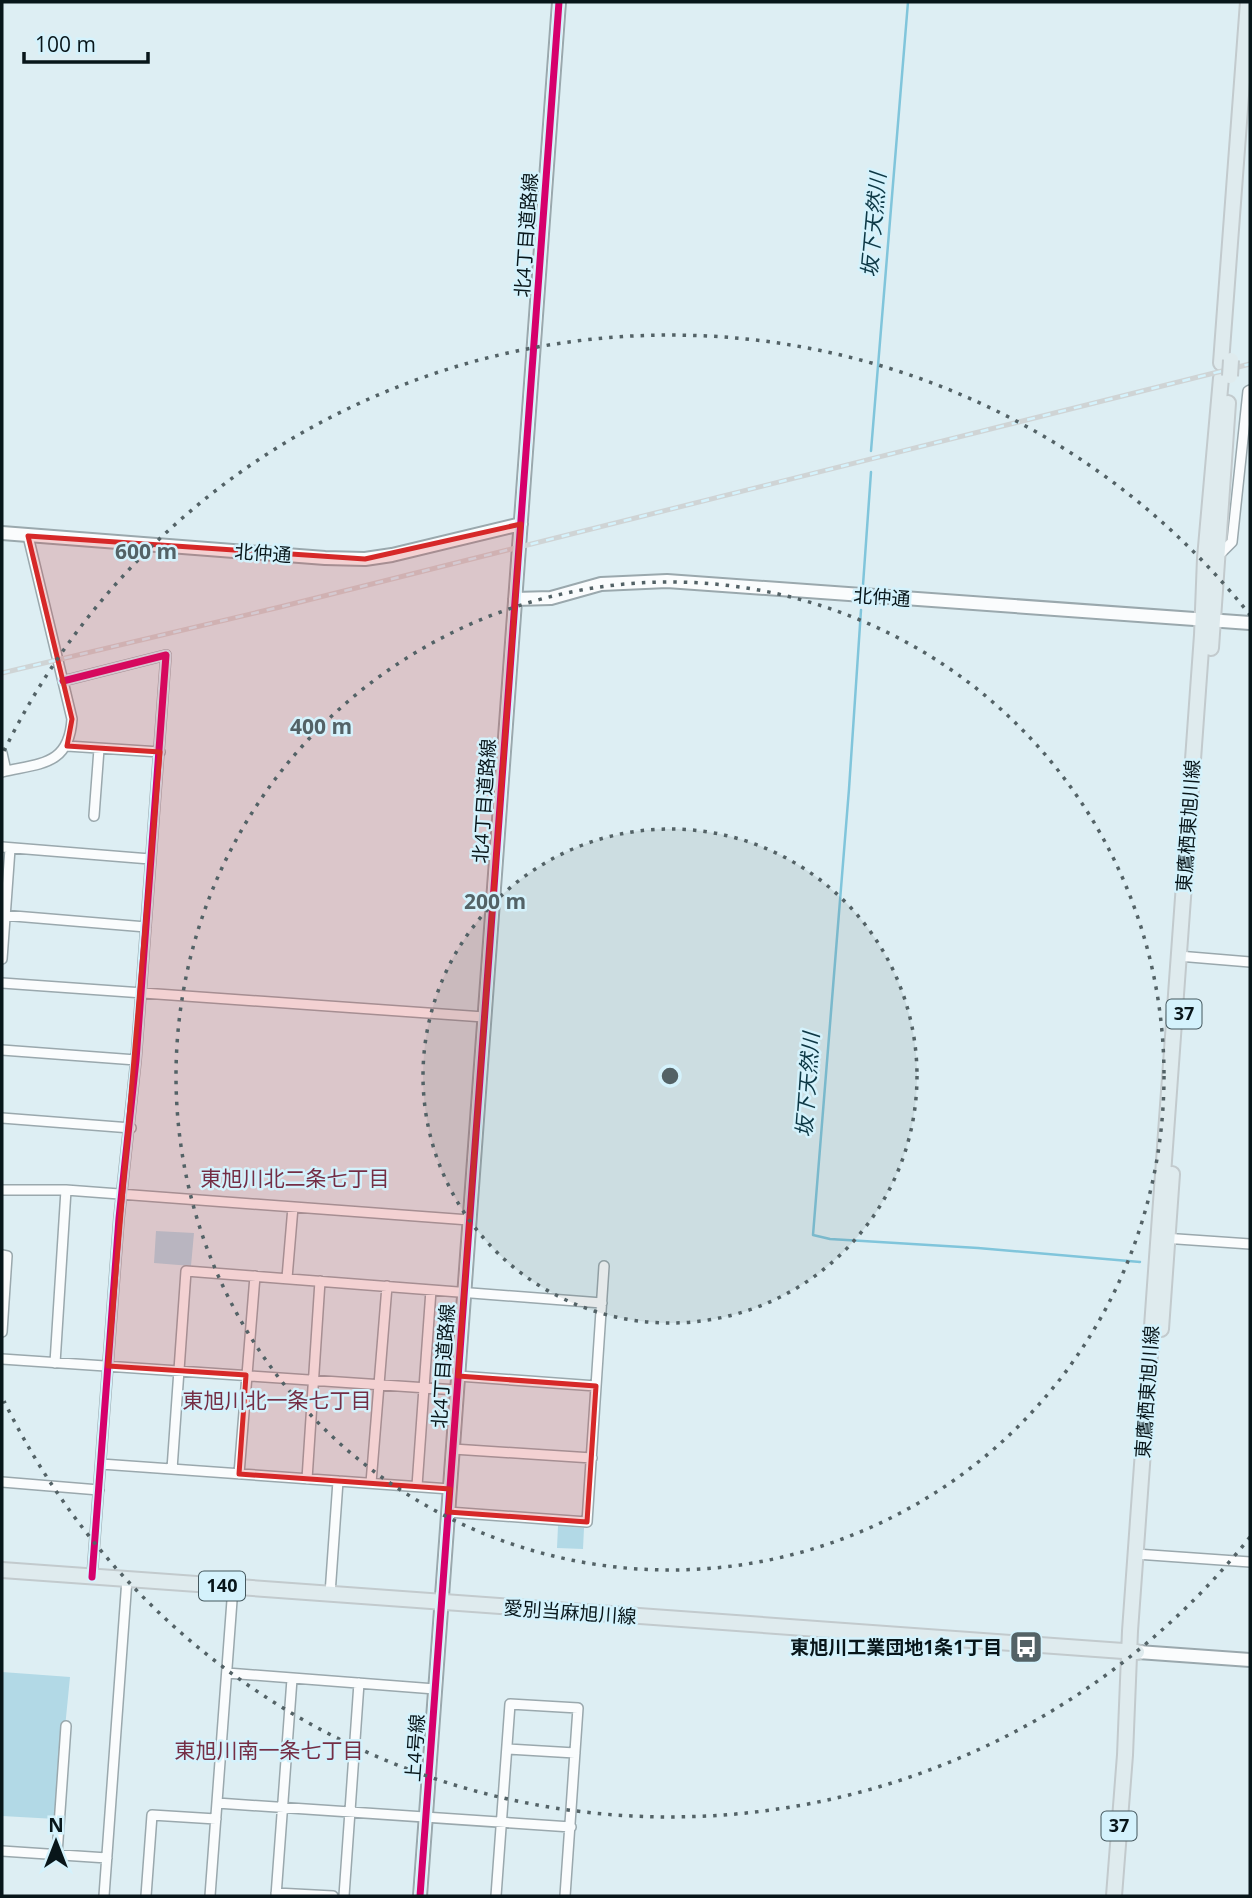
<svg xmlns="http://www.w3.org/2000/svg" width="1252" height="1898" viewBox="0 0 1252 1898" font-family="'Open Sans','Noto Sans JP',sans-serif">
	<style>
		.green { fill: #b2d9e6 }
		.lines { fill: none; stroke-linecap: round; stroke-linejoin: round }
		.stream { stroke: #80c5db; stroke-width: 2.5 }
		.street-casing { stroke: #9aa8ad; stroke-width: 12 }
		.secondary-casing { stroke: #9aa8ad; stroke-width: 16 }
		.primary-casing { stroke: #c2cacd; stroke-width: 18 }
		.street { stroke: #fafcfd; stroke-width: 9 }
		.secondary { stroke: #fafcfd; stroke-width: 12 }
		.primary { stroke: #dfebee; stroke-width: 14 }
		.rail-casing { stroke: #cfd4d5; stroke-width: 5 }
		.rail { stroke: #d4f2fc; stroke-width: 2.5; stroke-dasharray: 8; stroke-linecap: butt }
		.primary-bridge-casing { stroke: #c2cacd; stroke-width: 18; stroke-linecap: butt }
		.primary-bridge { stroke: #dfebee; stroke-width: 14 }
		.cycleway-casing { stroke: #d4f2fc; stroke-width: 11 }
		.cycleway { stroke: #d6006c; stroke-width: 7 }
		.marked { fill: #d62828; fill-opacity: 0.2; stroke: #d62828; stroke-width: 5; stroke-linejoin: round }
		.ring { fill: none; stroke: #536266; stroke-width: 3.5; stroke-dasharray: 3.5 7 }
		.labels { text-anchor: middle; stroke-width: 5; stroke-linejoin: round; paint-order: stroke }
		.shield { fill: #d4f2fc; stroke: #45585e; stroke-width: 2 }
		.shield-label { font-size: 18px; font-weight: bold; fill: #08161a }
		.street-label { font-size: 19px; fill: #08161a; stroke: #d4f2fc }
		.poi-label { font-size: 19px; font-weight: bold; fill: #08161a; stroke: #d4f2fc; text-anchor: end }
		.water-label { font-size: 21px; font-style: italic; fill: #0d3845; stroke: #d4f2fc }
		.neighbourhood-label { font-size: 21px; fill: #742e45; stroke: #d4f2fc }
		.centre { fill: #536266; stroke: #d4f2fc; stroke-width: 3.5 }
		.ring-label { font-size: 21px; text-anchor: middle; font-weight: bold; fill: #536266; stroke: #d4f2fc; stroke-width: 5; stroke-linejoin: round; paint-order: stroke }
	</style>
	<rect width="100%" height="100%" fill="#ddeef3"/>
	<!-- green -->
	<path class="green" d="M156,1231L194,1233L191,1266L154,1263Z
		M558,1526L584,1528L583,1549L557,1548Z
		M2,1672L70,1677L56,1819L2,1816Z"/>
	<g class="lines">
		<!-- stream -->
		<path class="stream" d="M871,451L908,2
			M863,585L871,472
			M861,610L849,789L813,1235L830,1239L978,1248L1140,1262"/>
		<defs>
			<path id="street" d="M1218,556L1232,542L1248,391L1250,390
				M63,681L166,655L136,1060L119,1218L92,1577
				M67,746L160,752
				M2,753L6,771
				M2,772C40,763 69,766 72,719L28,536
				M94,816L99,749
				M2,847L150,859
				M2,915L146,927
				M1178,956L1250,962
				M2,959L10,849
				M2,983L484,1017
				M2,1050L136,1060
				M2,1118L131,1128
				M2,1190H66L469,1220
				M1163,1238L1250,1244
				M2,1255L7,1256L2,1332
				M287,1278L293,1207
				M2,1359L457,1390
				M55,1363L66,1190
				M458,1376L596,1386
				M453,1449L592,1458
				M101,1464L450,1489
				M172,1469L186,1271L602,1303
				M239,1474L255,1276
				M307,1479L320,1281
				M2,1482L99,1490
				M371,1483L387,1286
				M417,1486L431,1290
				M448,1512L587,1522L604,1266
				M1136,1554L1250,1562
				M330,1594L338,1481
				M227,1673L435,1689
				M507,1749L575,1753
				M217,1803L571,1827
				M2,1851L107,1858
				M57,1854L66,1726
				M276,1893L333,1896
				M104,1896L127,1579
				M146,1896L152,1815L216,1819
				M210,1896L233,1587
				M276,1896L292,1679
				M344,1896L359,1683
				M496,1896L510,1704L578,1708L565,1896"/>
			<path id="secondary" d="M2,533L325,558L365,559L392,555L521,524
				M515,599L551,598L601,584L667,581L1250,623
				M1138,1652L1250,1660
				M420,1896L559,2"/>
			<path id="primary" d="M1221,363L1248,2
				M1211,648L1228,403
				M1161,1329L1172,1174
				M2,1570L1137,1652
				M1114,1896L1125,1755L1130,1631L1202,635L1205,558L1221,378"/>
		</defs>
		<!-- street casing -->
		<use href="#street" class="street-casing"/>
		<!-- secondary casing -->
		<use href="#secondary" class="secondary-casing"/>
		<!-- primary casing -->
		<use href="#primary" class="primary-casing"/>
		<!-- street -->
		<use href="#street" class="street"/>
		<!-- secondary -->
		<use href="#secondary" class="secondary"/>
		<!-- primary -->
		<use href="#primary" class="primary"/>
		<defs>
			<path id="rail" d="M2,673L280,607L1250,364"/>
		</defs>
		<!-- rail casing -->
		<use href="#rail" class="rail-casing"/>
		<!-- rail -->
		<use href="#rail" class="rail"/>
		<defs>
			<path id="primary-bridge" d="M1230,376L1231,360"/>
		</defs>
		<!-- primary-bridge casing -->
		<use href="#primary-bridge" class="primary-bridge-casing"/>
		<!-- primary-bridge -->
		<use href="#primary-bridge" class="primary-bridge"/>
		<defs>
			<path id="cycleway" d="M63,681L166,655L136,1060L119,1218L92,1577
				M420,1896L559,2"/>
		</defs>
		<!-- cycleway casing -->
		<use href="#cycleway" class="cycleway-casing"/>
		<!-- cycleway -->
		<use href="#cycleway" class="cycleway"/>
	</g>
	<!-- marked area -->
	<path class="marked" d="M521,524L458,1376L596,1386L587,1522L448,1512L450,1489L239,1474L246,1375L108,1366L160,752L67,746L72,719L28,536L365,559Z"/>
	<!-- distance rings -->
	<circle cx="670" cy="1076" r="247" fill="#536266" fill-opacity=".12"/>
	<g class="ring">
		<circle cx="670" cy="1076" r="247"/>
		<circle cx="670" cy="1076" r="494"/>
		<path d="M1250 1537A741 741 0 0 1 4 1401M4 751A741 741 0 0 1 1250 615"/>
	</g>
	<!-- icons -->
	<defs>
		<symbol id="bus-square" viewBox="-11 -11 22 22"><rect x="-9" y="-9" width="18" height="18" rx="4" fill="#536266" stroke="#d4f2fc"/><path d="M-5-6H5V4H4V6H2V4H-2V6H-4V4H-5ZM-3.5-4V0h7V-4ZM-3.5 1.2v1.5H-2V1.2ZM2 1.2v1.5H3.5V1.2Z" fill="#fff"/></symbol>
	</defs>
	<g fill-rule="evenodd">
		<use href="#bus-square" x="1007" y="1628" width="38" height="38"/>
	</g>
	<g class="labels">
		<!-- shield labels -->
		<g class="shield">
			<rect x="1166.5" y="999.5" width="35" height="29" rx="5"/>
			<rect x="199" y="1571.5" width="46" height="29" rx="5"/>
			<rect x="1101.5" y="1811.5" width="35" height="29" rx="5"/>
		</g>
		<g class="shield-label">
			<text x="1184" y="1020">37</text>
			<text x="222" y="1592">140</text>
			<text x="1119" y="1832">37</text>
		</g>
		<!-- street labels -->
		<g class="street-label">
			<text transform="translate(526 235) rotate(-86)" y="7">北4丁目道路線</text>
			<text transform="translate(263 553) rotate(4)" y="7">北仲通</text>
			<text transform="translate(882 597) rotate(4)" y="7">北仲通</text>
			<text transform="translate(484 801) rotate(-86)" y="7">北4丁目道路線</text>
			<text transform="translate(1188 826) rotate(-86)" y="7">東鷹栖東旭川線</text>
			<text transform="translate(443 1366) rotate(-86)" y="7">北4丁目道路線</text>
			<text transform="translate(1147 1392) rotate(-86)" y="7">東鷹栖東旭川線</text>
			<text transform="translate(570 1612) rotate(4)" y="7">愛別当麻旭川線</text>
			<text transform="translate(415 1748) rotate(-86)" y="7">上4号線</text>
		</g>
		<!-- poi labels -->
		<g class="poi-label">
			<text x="1002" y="1654">東旭川工業団地1条1丁目</text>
		</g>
		<!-- water labels -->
		<g class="water-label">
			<text transform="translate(874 225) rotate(-85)" y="7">坂下天然川</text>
			<text transform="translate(808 1085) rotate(-86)" y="7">坂下天然川</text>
		</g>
		<!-- neighbourhood labels -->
		<g class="neighbourhood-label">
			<text x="295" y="1186">東旭川北二条七丁目</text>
			<text x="277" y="1408">東旭川北一条七丁目</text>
			<text x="269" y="1758">東旭川南一条七丁目</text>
		</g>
	</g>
	<circle cx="670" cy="1076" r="10" class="centre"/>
	<g class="ring-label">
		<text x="146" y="559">600 m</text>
		<text x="321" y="734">400 m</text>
		<text x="495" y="909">200 m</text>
	</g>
	<!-- border -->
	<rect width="1252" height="1898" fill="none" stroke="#08161a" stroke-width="7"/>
	<!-- north arrow -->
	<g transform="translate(56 1842)" stroke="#d4f2fc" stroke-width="5" paint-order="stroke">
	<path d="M0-5L12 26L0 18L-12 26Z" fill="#08161a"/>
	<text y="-10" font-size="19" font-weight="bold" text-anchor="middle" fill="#08161a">N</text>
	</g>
	<!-- scale -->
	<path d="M24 52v10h124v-10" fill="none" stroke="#08161a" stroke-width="3.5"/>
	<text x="35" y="52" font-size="21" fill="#08161a" stroke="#d4f2fc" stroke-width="5" paint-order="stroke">100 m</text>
</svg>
